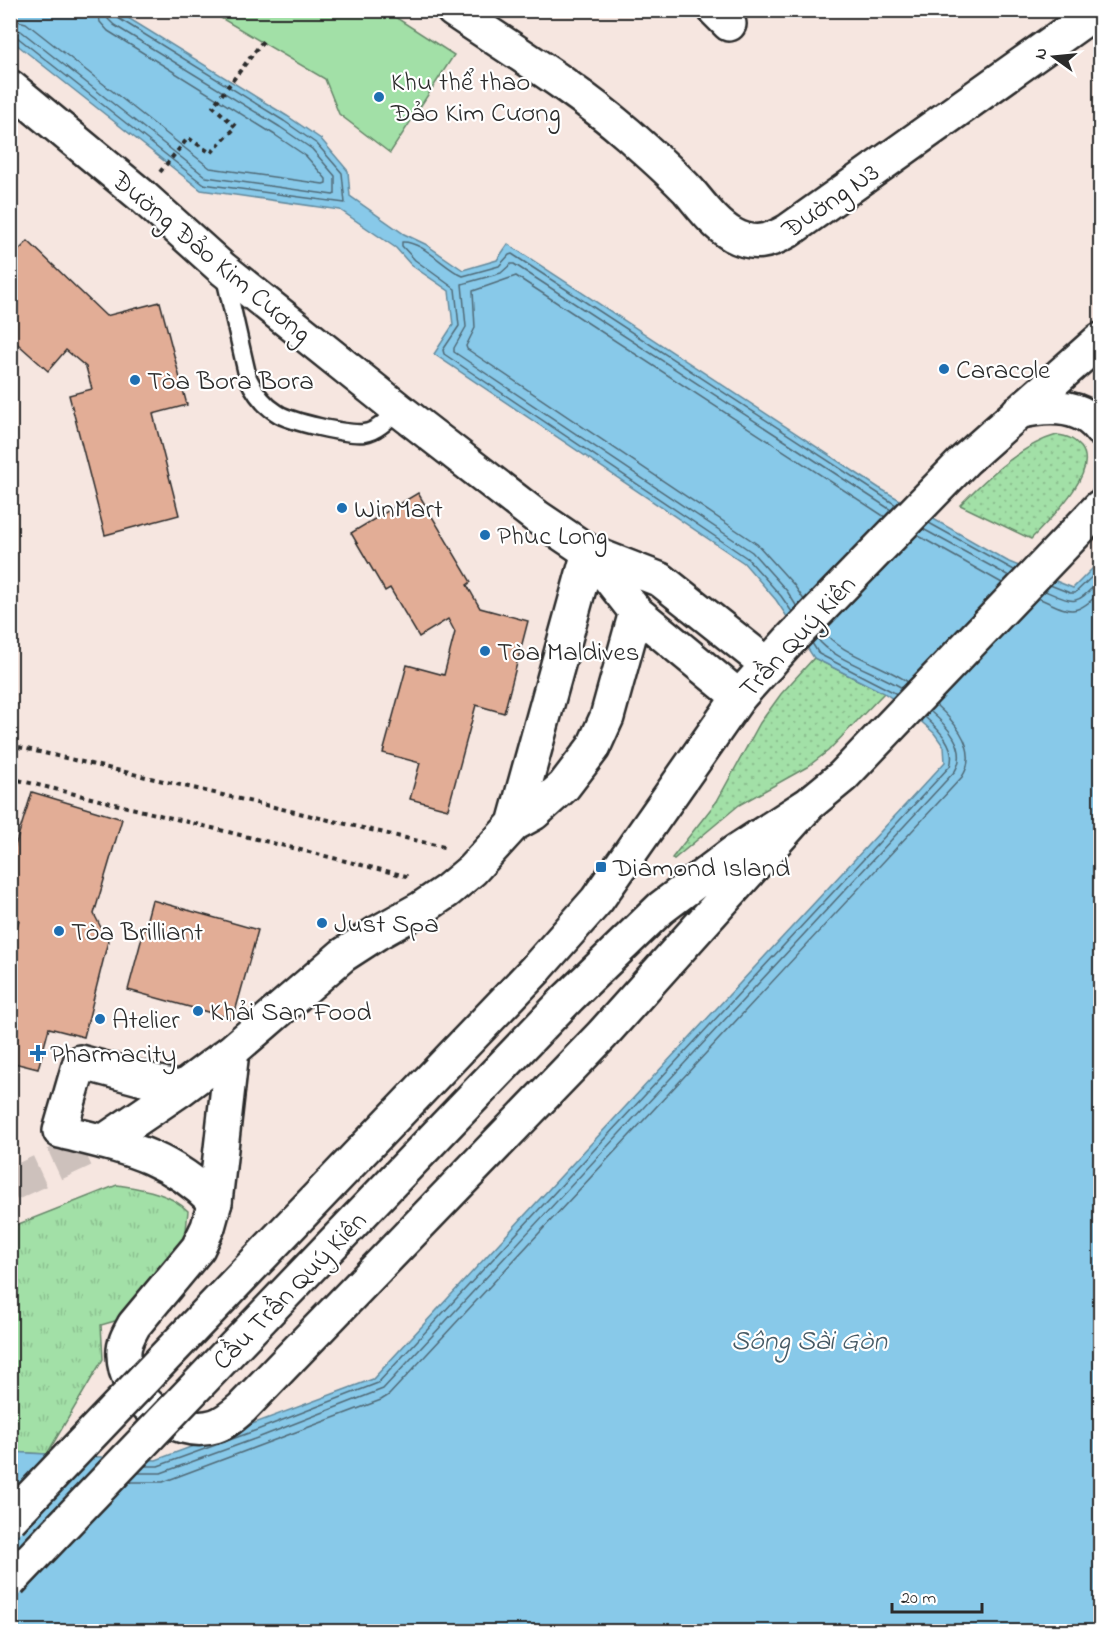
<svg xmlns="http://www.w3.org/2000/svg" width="1111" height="1642" viewBox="0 0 1111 1642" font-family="'Indie Flower',sans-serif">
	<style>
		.grass { fill: url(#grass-dots); stroke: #668669; stroke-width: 1.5 }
		.park { fill: url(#park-tufts); stroke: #668669; stroke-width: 1.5 }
		.garden { fill: #a2e0a7; stroke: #668669; stroke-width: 1.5 }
		.water { fill: #88c9e9; stroke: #638a9d; stroke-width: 1.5 }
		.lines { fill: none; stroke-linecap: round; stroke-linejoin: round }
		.shore { stroke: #506a77; stroke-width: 1.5 }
		.building { fill: #e2ad96; stroke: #2b2b2b; stroke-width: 1.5 }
		.minor-tunnel { stroke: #cdc1bc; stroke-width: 33; stroke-dasharray: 33 16; stroke-linecap: butt }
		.service-casing { stroke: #2b2b2b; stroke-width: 21 }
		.minor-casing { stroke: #2b2b2b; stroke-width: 38 }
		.tertiary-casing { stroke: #2b2b2b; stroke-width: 38 }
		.path { stroke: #2b2b2b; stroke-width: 4; stroke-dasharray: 4.5 4.5; stroke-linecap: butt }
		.service { stroke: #fff; stroke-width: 16 }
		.minor { stroke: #fff; stroke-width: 33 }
		.tertiary { stroke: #fff; stroke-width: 33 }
		.tertiary-bridge-casing { stroke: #2b2b2b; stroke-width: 38; stroke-linecap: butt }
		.tertiary-bridge { stroke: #fff; stroke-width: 33 }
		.poi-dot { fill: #1f6fb2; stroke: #fff; stroke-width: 2 }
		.labels { text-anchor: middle; stroke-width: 4.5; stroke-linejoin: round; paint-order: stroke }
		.poi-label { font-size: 27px; fill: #2b2b2b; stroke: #fff; text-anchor: start }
		.street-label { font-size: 27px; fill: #2b2b2b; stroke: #fff }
		.water-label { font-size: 28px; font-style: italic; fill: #475a64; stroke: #fff }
	</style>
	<defs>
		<pattern id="grass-dots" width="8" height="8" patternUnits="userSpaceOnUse" patternTransform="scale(1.5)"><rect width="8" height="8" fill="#a2e0a7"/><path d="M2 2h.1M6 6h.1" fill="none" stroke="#8cc090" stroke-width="1.8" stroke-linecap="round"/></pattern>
		<pattern id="park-tufts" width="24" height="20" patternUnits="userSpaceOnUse" patternTransform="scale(1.5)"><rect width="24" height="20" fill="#a2e0a7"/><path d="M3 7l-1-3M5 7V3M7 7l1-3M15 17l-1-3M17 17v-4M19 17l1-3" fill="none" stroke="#8cc090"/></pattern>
	</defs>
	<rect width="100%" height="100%" fill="#f6e6e0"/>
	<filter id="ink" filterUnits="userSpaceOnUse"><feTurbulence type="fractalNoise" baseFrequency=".0167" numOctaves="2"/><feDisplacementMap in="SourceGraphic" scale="12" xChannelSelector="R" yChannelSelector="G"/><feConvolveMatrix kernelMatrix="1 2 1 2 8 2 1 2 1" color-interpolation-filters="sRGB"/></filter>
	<g filter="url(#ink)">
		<!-- grass -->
		<path class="grass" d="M1057,435C1068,436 1074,439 1081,447C1101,472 1047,522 1031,539L960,505C984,480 1023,444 1057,435Z
			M814,658L884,693L828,751L807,767L739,805L674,859L672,858L717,801L760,723L781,694Z"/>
		<!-- park -->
		<path class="park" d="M117,1185C142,1189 169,1192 188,1211L185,1240L125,1318L101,1325L103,1359L47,1454L11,1452V1227Z"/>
		<!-- garden -->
		<path class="garden" d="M209,11H386L454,55L390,153L339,114L325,79Z"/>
		<!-- water -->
		<path class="water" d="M11,11H117L287,116L321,139L348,171L350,196L404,234L425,244L463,270L497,260L508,244L879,488L1009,562L1073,588L1100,561V1631H11L10,1452L156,1460L373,1379L945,762L944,747L934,733L905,707L884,693L814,658L776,600L744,563L434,354L453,325L449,291L411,265L396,248L340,210L201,190L11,40Z"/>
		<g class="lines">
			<!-- shore -->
			<path class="shore" d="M10,19L26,23L210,168L323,184L326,183V179L306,156L275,135L108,31L100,22L98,10
				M10,28L21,31L206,177L333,195L335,194V176L312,149L280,127L114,25L108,19L107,10
				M10,35L17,37L203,184L345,203L342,173L317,144L284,121L118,18L114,10
				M929,523L1014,570
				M923,529L1009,576
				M917,535L1002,583
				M1050,585L1070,593H1075L1100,569
				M1045,591C1078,605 1075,605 1100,580
				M1038,598C1069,611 1074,619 1100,592
				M804,600L794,585L757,544L467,349L466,346L475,328L473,291L516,276L885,517
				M797,607L787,591L752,552L454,352V348L466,327L462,284L501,273L511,264H514L891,510
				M792,612L781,596L747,558L444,354L443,350L459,326L455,289L415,260L402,246V242C423,241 444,268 463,276L499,266L509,255L512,254L896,505
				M824,631C836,652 886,666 908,682
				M817,638C831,659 879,673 902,688
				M812,643L819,654L897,694
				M145,1466H158L257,1430L378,1383L950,766C957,746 938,729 925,717
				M138,1473H161L260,1437L383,1389L955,771C969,748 946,725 930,711
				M130,1482H163L381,1400L389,1395L962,777C980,750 955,722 936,705"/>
		</g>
		<!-- building -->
		<path class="building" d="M28,241L106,316L160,302L187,405L153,414L179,515L105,535L69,395L92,389L86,367L66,350L48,371L10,337V259Z
			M418,493L471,582L467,585L480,608L528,621L504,713L476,705L448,809L410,799L420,763L383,753L407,665L444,675L455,632L448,619L419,637L390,588L385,591L351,533Z
			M32,792L122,819L94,914L108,941L84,1037L49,1028L38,1069L10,1062V952L19,920L10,906V862Z
			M152,900L258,930L233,1019L128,990Z"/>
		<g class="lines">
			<!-- minor-tunnel -->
			<path class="minor-tunnel" d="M10,1185L103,1142"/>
			<defs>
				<path id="service" d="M224,273L248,378C254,391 264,405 277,413C290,422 349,435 364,433C378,431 388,419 398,409"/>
				<path id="minor" d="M453,10C512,50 574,87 628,134C648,152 669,170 688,190C701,205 715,225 733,235C753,246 769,242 788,231L1098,10
					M715,10L729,24
					M10,87L142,196L223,269L398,409L537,517L589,552L661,580L768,665
					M589,552L636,612L739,697
					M514,824L589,552
					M181,1089L80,1062L60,1131C123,1147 167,1154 215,1202
					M103,1142L181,1089L232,1051L343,955L377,933L422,908L447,891L472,870L514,824L534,813L564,786L593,748L607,717L636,612
					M215,1202L232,1051"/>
				<path id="tertiary" d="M1018,412C1047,405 1081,403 1100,429
					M536,969L597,900L739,697L789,641L965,460L1100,340
					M567,999L661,908L735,852L809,804L843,776L1100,507
					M215,1202L208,1227L198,1248L134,1325C129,1334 123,1344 124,1355C124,1396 174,1439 215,1426C225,1423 234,1415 242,1408L602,1035L809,804"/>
			</defs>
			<!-- service casing -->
			<use href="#service" class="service-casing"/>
			<!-- minor casing -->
			<use href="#minor" class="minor-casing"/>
			<!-- tertiary casing -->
			<use href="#tertiary" class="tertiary-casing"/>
			<!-- path -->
			<path class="path" d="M160,172L188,138L211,153L236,127L213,106L263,41
				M10,745L448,848
				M10,778L410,877"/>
			<!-- service -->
			<use href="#service" class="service"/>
			<!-- minor -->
			<use href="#minor" class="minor"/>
			<!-- tertiary -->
			<use href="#tertiary" class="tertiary"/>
			<defs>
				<path id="tertiary-bridge" d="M10,1519L536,969
					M10,1581L567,999"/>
			</defs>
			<!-- tertiary-bridge casing -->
			<use href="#tertiary-bridge" class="tertiary-bridge-casing"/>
			<!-- tertiary-bridge -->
			<use href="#tertiary-bridge" class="tertiary-bridge"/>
		</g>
	</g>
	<!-- markers -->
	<g class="poi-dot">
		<circle cx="379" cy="97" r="6"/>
		<circle cx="944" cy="369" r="6"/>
		<circle cx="135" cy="380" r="6"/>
		<circle cx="342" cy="508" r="6"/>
		<circle cx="485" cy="535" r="6"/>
		<circle cx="485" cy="651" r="6"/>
		<rect x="595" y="861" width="12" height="12" rx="3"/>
		<circle cx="322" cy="923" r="6"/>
		<circle cx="59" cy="931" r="6"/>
		<circle cx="198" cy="1011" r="6"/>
		<circle cx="100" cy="1019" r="6"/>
		<path d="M35 1044h6v6h6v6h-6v6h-6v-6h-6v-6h6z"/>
	</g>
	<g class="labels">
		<!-- poi labels -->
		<g class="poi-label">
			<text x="391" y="90">Khu thể thao<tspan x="391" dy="31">Đảo Kim Cương</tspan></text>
			<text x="956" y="378">Caracole</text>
			<text x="147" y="389">Tòa Bora Bora</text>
			<text x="354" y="517">WinMart</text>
			<text x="497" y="544">Phuc Long</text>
			<text x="497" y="660">Tòa Maldives</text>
			<text x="613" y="876">Diamond Island</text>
			<text x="334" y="932">Just Spa</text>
			<text x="71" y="940">Tòa Brilliant</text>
			<text x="210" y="1020">Khải San Food</text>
			<text x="112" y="1028">Atelier</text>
			<text x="50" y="1062">Pharmacity</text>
		</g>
		<!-- street labels -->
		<g class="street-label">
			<text transform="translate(830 200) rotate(-35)" y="9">Đường N3</text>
			<text transform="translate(212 256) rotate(40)" y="9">Đường Đảo Kim Cương</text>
			<text transform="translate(797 636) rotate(-47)" y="9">Trần Quý Kiên</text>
			<text transform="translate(289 1290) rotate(-46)" y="9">Cầu Trần Quý Kiên</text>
		</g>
		<!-- water labels -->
		<g class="water-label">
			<text x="809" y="1349">Sông Sài Gòn</text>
		</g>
	</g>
	<!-- margin -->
	<rect width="1111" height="1642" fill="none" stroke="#fff" stroke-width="36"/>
	<rect x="18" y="18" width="1075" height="1606" fill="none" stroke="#2b2b2b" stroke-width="2" filter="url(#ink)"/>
	<!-- north arrow -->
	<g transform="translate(1054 57) rotate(285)" stroke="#ffffff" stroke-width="4.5" paint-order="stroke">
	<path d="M0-4.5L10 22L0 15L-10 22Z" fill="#2b2b2b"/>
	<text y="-9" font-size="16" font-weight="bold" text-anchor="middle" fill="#2b2b2b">N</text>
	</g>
	<!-- scale -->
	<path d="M892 1603v9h90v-9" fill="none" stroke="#2b2b2b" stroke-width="3"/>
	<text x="901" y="1603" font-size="18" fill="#2b2b2b" stroke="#ffffff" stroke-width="4.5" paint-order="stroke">20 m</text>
</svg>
